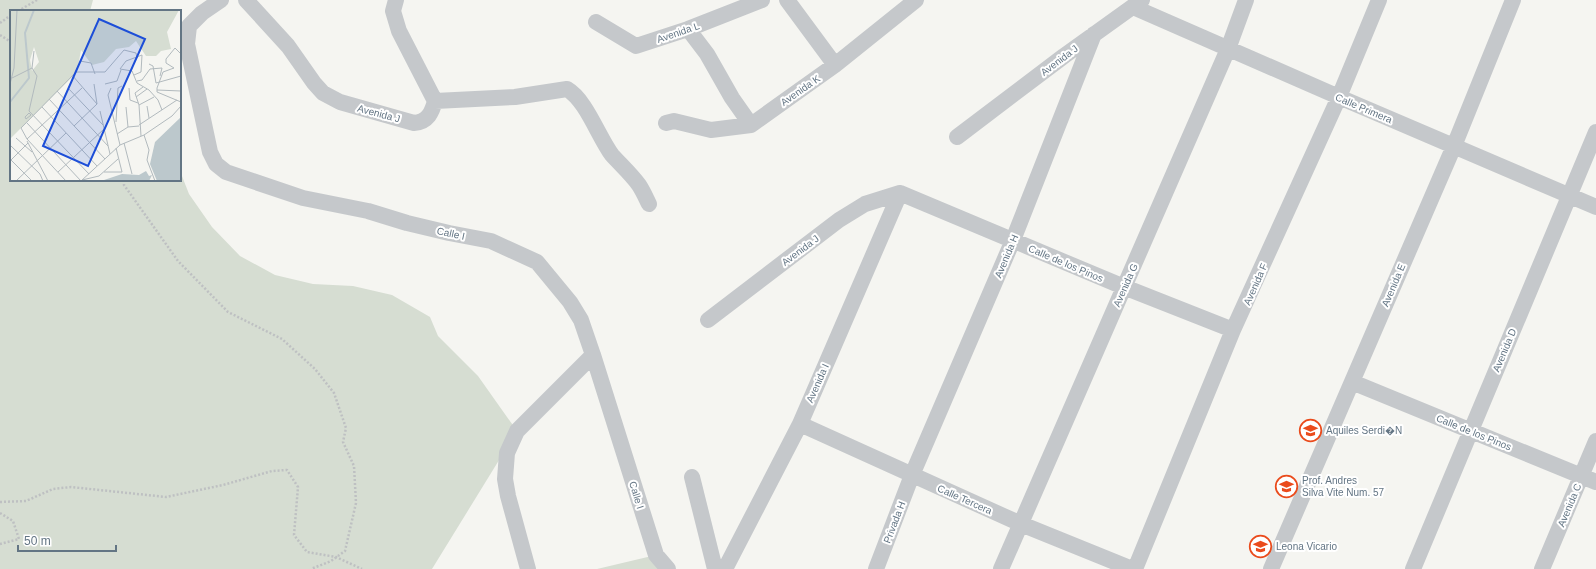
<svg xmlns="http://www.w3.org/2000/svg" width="1596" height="569" viewBox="0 0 1596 569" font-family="Arial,sans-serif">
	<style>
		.green { fill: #d6ddd2 }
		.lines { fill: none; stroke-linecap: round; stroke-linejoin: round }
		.path { stroke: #bec0c2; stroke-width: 2.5; stroke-dasharray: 2 2; stroke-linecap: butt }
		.street { stroke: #c5c8cb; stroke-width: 16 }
		.labels { text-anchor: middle; stroke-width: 4; stroke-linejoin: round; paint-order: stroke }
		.street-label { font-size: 10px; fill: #637584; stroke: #fff }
		.poi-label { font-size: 10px; fill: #637584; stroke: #fff; text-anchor: start }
		.inset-river { fill: none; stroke: #bcc8cc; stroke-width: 2 }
		.inset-road { fill: none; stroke: #b2babe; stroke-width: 1 }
		.view { fill: #1d4ed8; fill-opacity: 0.15; stroke: #1d4ed8; stroke-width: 2 }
		.inset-edge { fill: none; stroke: #637584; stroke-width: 2 }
	</style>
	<rect width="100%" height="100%" fill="#f5f5f1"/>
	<!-- green -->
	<path class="green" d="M0,0H93L90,11H11V180H180V171L189,194L212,227L240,256L275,275L313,284L353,286L392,295L430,317L438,336L478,376L517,431L432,569H0Z
		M656,555L668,569H597Z"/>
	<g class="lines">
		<!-- path -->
		<path class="path" d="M18,11L37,0
			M0,23L11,15
			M0,35L11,42
			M124,180V185L178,261L228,312L282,339L315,369L334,393L346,428L343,442L354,466L356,503L345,551L331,561L311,569
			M0,502L26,501L53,489L71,487L166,497L223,485L272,471L287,470L298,487L294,535L307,552L336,557L362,569
			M0,513L13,521L19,539L0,544"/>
		<!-- street -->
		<path class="street" d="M221,0L202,13L189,26L187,44L210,152L216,164L226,172L303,198L368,211L407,223L449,233L491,241L537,262L570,302L581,320L593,355L656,555L668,569
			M246,0L288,46L314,83L323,93L340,102L414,123C428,122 432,112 435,101L399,31L393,11L396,0
			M787,0L835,65
			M1133,7L1339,97L1596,207
			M596,22L636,46L688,29L762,0
			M688,29L707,54L732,98L751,125
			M435,101L515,97L567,89C586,100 598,136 612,155C621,165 631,174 639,185C643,191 646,198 649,204
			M666,123L674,121L711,130L751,125L835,65L916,0
			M957,137L1064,56L1142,0
			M900,193L1124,287L1233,330
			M708,320L839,220L865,204L900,193
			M1352,382L1596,482
			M800,424L1021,524L1132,569
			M692,477L715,569
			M528,569L508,496L505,479L507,453L517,431L593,355
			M725,569L800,424L900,193
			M876,569L912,475L1013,240L1094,34
			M1001,569L1228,49L1246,0
			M1135,569L1233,330L1339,97L1379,0
			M1271,569L1454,146L1513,0
			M1413,569L1596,132
			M1542,569L1596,441"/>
	</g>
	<!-- icons -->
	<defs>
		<symbol id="school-ring" viewBox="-11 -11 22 22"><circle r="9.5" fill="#fff" stroke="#ea4b1c" stroke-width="1.5"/><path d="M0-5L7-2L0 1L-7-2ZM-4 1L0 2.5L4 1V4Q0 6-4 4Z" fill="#ea4b1c"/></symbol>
	</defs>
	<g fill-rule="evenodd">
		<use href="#school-ring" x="1298" y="418" width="25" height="25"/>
		<use href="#school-ring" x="1274" y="474" width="25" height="25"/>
		<use href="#school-ring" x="1248" y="534" width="25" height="25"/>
	</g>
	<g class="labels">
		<!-- street labels -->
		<g class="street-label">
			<text transform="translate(678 32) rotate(-19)" y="4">Avenida L</text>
			<text transform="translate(1059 60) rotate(-37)" y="4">Avenida J</text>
			<text transform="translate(800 90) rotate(-35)" y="4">Avenida K</text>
			<text transform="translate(1364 108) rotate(23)" y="4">Calle Primera</text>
			<text transform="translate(379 113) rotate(15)" y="4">Avenida J</text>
			<text transform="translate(451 233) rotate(12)" y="4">Calle I</text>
			<text transform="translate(800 250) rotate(-37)" y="4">Avenida J</text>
			<text transform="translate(1006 256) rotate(-67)" y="4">Avenida H</text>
			<text transform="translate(1066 263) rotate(23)" y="4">Calle de los Pinos</text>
			<text transform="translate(1255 284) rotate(-66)" y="4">Avenida F</text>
			<text transform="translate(1125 285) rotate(-66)" y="4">Avenida G</text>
			<text transform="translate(1393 285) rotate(-67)" y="4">Avenida E</text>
			<text transform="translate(1504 350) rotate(-67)" y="4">Avenida D</text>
			<text transform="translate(817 383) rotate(-66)" y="4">Avenida I</text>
			<text transform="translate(1474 432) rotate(22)" y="4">Calle de los Pinos</text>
			<text transform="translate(637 495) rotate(73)" y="4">Calle I</text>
			<text transform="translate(965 499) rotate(24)" y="4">Calle Tercera</text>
			<text transform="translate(1569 505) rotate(-67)" y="4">Avenida C</text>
			<text transform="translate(894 522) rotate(-69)" y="4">Privada H</text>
		</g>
		<!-- poi labels -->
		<g class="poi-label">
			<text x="1326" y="434">Aquiles Serdi�N</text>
			<text x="1302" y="484">Prof. Andres<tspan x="1302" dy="12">Silva Vite Num. 57</tspan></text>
			<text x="1276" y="550">Leona Vicario</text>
		</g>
	</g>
	<!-- overview -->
	<g transform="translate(10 10)">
		<rect width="171" height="171" fill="#f5f5f1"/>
		<path d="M0,0H169L157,22L161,39L151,41L146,46H136L126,31L119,37L106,39L94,52L82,55L71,40L67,62L0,129ZM24,37L29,52L22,61L20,50Z" fill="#d6ddd2" fill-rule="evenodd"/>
		<path d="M171,107V171H147L140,154L145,132ZM136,161L139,166L142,165L139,171H91L112,164L129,165Z" fill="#bcc8cc"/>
		<path class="inset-river" d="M0,92L19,68L15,23L24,0"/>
		<path class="inset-road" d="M171,44L165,38L156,49V53L164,58L153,62L147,78V82L171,92M132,45L116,51L110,59L122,61L127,73L139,80L148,90L152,100M70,51L81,53L85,64M139,54L143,56L146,73L171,66M22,58L27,66L19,101L79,164M22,58L24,41M62,65L87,94M124,65L131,62L132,45M2,68L22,58M127,71L132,70L140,59L152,58L150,66M0,74L4,58L7,0M84,74L87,94M95,74L107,71L111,60M58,78L93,115M101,78L98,85L110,135M119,78L120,90L128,93M147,80L171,81M47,81L98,136M126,87L137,79M39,89L95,149M129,95L144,87M137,96L139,108M32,97L87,156M116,97L118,117M90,101L100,144M19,103L15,107L16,109L21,105L19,103M106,112L108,78L112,76M17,113L71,171M129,115L167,90M64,116L87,94M107,124L118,117L129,116M134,125L139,140L137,150L145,171M131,126L129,95L125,83L133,77M6,128L22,142M17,129L72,78M17,131L38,171M114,133L122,164M0,135L30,164L33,171M0,149L22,171M0,151L18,133M48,162L94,119M94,162H112L106,138M72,170L89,166L108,149M6,171L56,123M56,171L17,129L11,118L66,62H95L114,40L126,43L127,48M71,171L110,135L134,125L162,106L171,96"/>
		<path class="view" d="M89,9L135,29L78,156L33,136Z"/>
		<rect width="171" height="171" class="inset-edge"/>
	</g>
	<!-- scale -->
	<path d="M18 545v6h98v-6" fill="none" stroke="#637584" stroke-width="2"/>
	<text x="24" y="545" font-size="12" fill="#637584" stroke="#ffffff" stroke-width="3" paint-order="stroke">50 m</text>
</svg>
